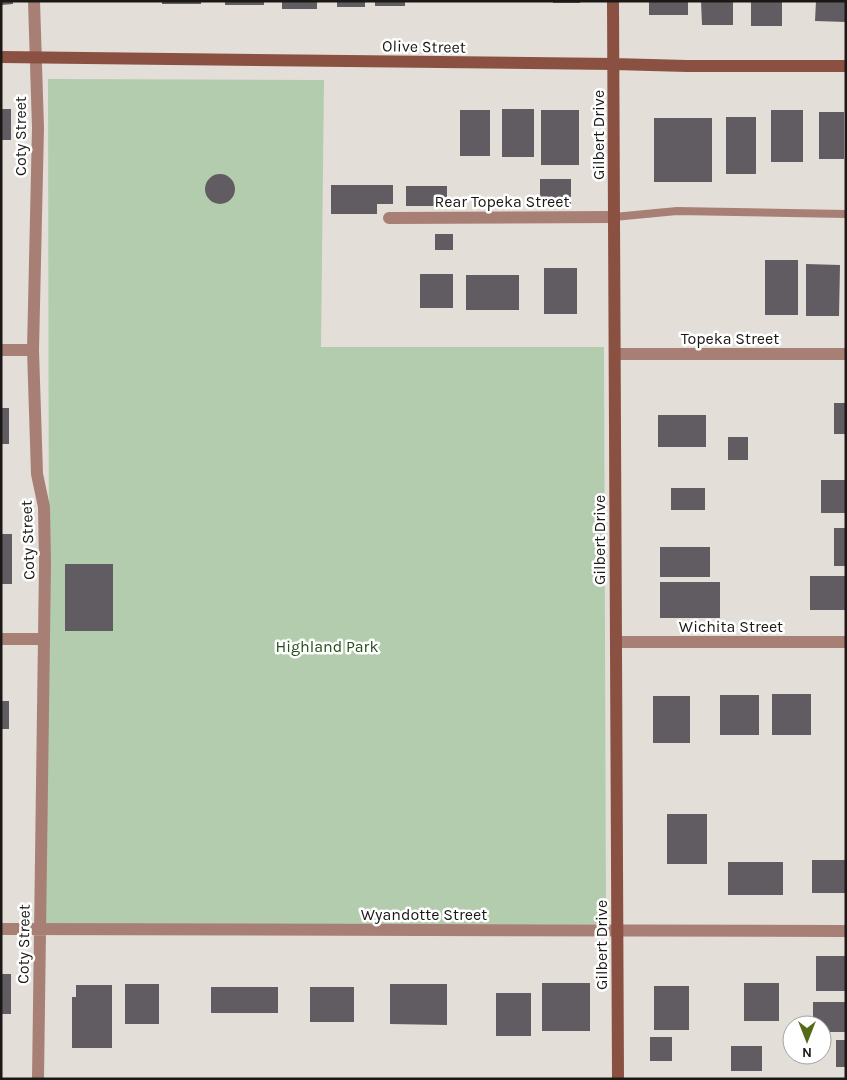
<svg xmlns="http://www.w3.org/2000/svg" width="847" height="1080" viewBox="0 0 847 1080" font-family="Karla,sans-serif">
	<style>
		.green { fill: #b2ccad }
		.building { fill: #615c61 }
		.lines { fill: none; stroke-linecap: round; stroke-linejoin: round }
		.lane { stroke: #a87f74; stroke-width: 8 }
		.street { stroke: #a87f74; stroke-width: 12 }
		.secondary { stroke: #8a5041; stroke-width: 12 }
		.labels { text-anchor: middle; stroke-width: 5; stroke-linejoin: round; paint-order: stroke }
		.street-label { font-size: 16px; fill: #1a1916; stroke: #fff }
		.park-label { font-size: 16px; fill: #244d1b; stroke: #fff }
	</style>
	<rect width="100%" height="100%" fill="#e3dfd8"/>
	<!-- green -->
	<path class="green" d="M48,79L324,80L321,347H604L606,924L45,925L49,630Z"/>
	<!-- building -->
	<path class="building" d="M1,1H13V4L1,5Z
		M162,1H201V4H162Z
		M225,1H264V5H225Z
		M282,1H317V9H282Z
		M337,1H365V7H337Z
		M375,1H405V6H375Z
		M553,1H580V3H553Z
		M649,1H688V15H649Z
		M701,1H733V25H702Z
		M751,1H782V26H751Z
		M816,1H846V22L815,21Z
		M1,109H11V140H1Z
		M502,109H534V157H502Z
		M460,110H490V156H460Z
		M541,110H579V165H541Z
		M771,110H803V162H771Z
		M819,112H844V159H819Z
		M726,117H756V174H726Z
		M654,118H712V182H654Z
		M205 189a15 15 0 1 1 30 0a15 15 0 1 1-30 0Z
		M540,179H571V204H540Z
		M331,185H393V204H377V214H331Z
		M406,186H447V206H406Z
		M435,234H453V250H435Z
		M765,260H798V315H765Z
		M806,264L840,265L839,316H806Z
		M544,268H577V314H544Z
		M420,274H453V308H420Z
		M466,275H519V310H466Z
		M834,403H846V434H834Z
		M1,408H9V444H1Z
		M658,415H706V447H658Z
		M728,437H748V460H728Z
		M821,480H846V513H821Z
		M671,488H705V510H671Z
		M834,528H846V566H834Z
		M1,534H12V584H1Z
		M660,547H710V577H660Z
		M65,564H113V631H65Z
		M810,576H846V610H810Z
		M660,582H720V618H660Z
		M772,694H811V735H772Z
		M720,695H759V735H720Z
		M653,696H690V743H653Z
		M1,701H9V729H1Z
		M667,814H707V864H667Z
		M812,860H846V893H812Z
		M728,862H783V895H728Z
		M816,956H846V991H816Z
		M1,974H11V1014H1Z
		M542,983H590V1031H542Z
		M744,983H779V1021H744Z
		M125,984H159V1024H125Z
		M390,984H447V1025L390,1024Z
		M76,985H112V1048H72V997H76Z
		M654,986H689V1030H654Z
		M211,987H278V1013H211Z
		M310,987H354V1022H310Z
		M496,993H531V1036H496Z
		M813,1002H846V1032H822V1025H813Z
		M650,1037H672V1061H650Z
		M836,1040H846V1067H836Z
		M731,1046H762V1071H731Z"/>
	<g class="lines">
		<!-- lane -->
		<path class="lane" d="M614,217L677,211L846,214"/>
		<!-- street -->
		<path class="street" d="M34,1L38,128L33,350L37,474L44,507L45,564L38,1079
			M389,218L614,217
			M1,350H33
			M615,354H846
			M1,639H44
			M616,642H846
			M1,929L846,931"/>
		<!-- secondary -->
		<path class="secondary" d="M613,1L618,1079
			M1,57L614,64L687,66H846"/>
	</g>
	<g class="labels">
		<!-- street labels -->
		<g class="street-label">
			<text transform="translate(424 46) rotate(1)" y="6">Olive Street</text>
			<text transform="translate(598 135) rotate(-90)" y="6">Gilbert Drive</text>
			<text transform="translate(20 136) rotate(-90)" y="6">Coty Street</text>
			<text x="502" y="207">Rear Topeka Street</text>
			<text x="730" y="344">Topeka Street</text>
			<text transform="translate(27 540) rotate(-92)" y="6">Coty Street</text>
			<text transform="translate(599 540) rotate(-90)" y="6">Gilbert Drive</text>
			<text x="731" y="632">Wichita Street</text>
			<text x="424" y="920">Wyandotte Street</text>
			<text transform="translate(23 944) rotate(-89)" y="6">Coty Street</text>
			<text transform="translate(601 945) rotate(-90)" y="6">Gilbert Drive</text>
		</g>
		<!-- park labels -->
		<g class="park-label">
			<text x="327" y="652">Highland Park</text>
		</g>
	</g>
	<!-- border -->
	<rect width="847" height="1080" fill="none" stroke="#1a1916" stroke-width="5"/>
	<!-- north arrow -->
	<g transform="translate(807 1040) rotate(180)"><circle r="24" fill="#ffffff" stroke="#a3a3a2"/>
	<path d="M0-4L9 19L0 12L-9 19Z" fill="#556a19"/>
	<text y="-8" font-size="14" font-weight="bold" text-anchor="middle" fill="#1a1916">N</text>
	</g>
</svg>
